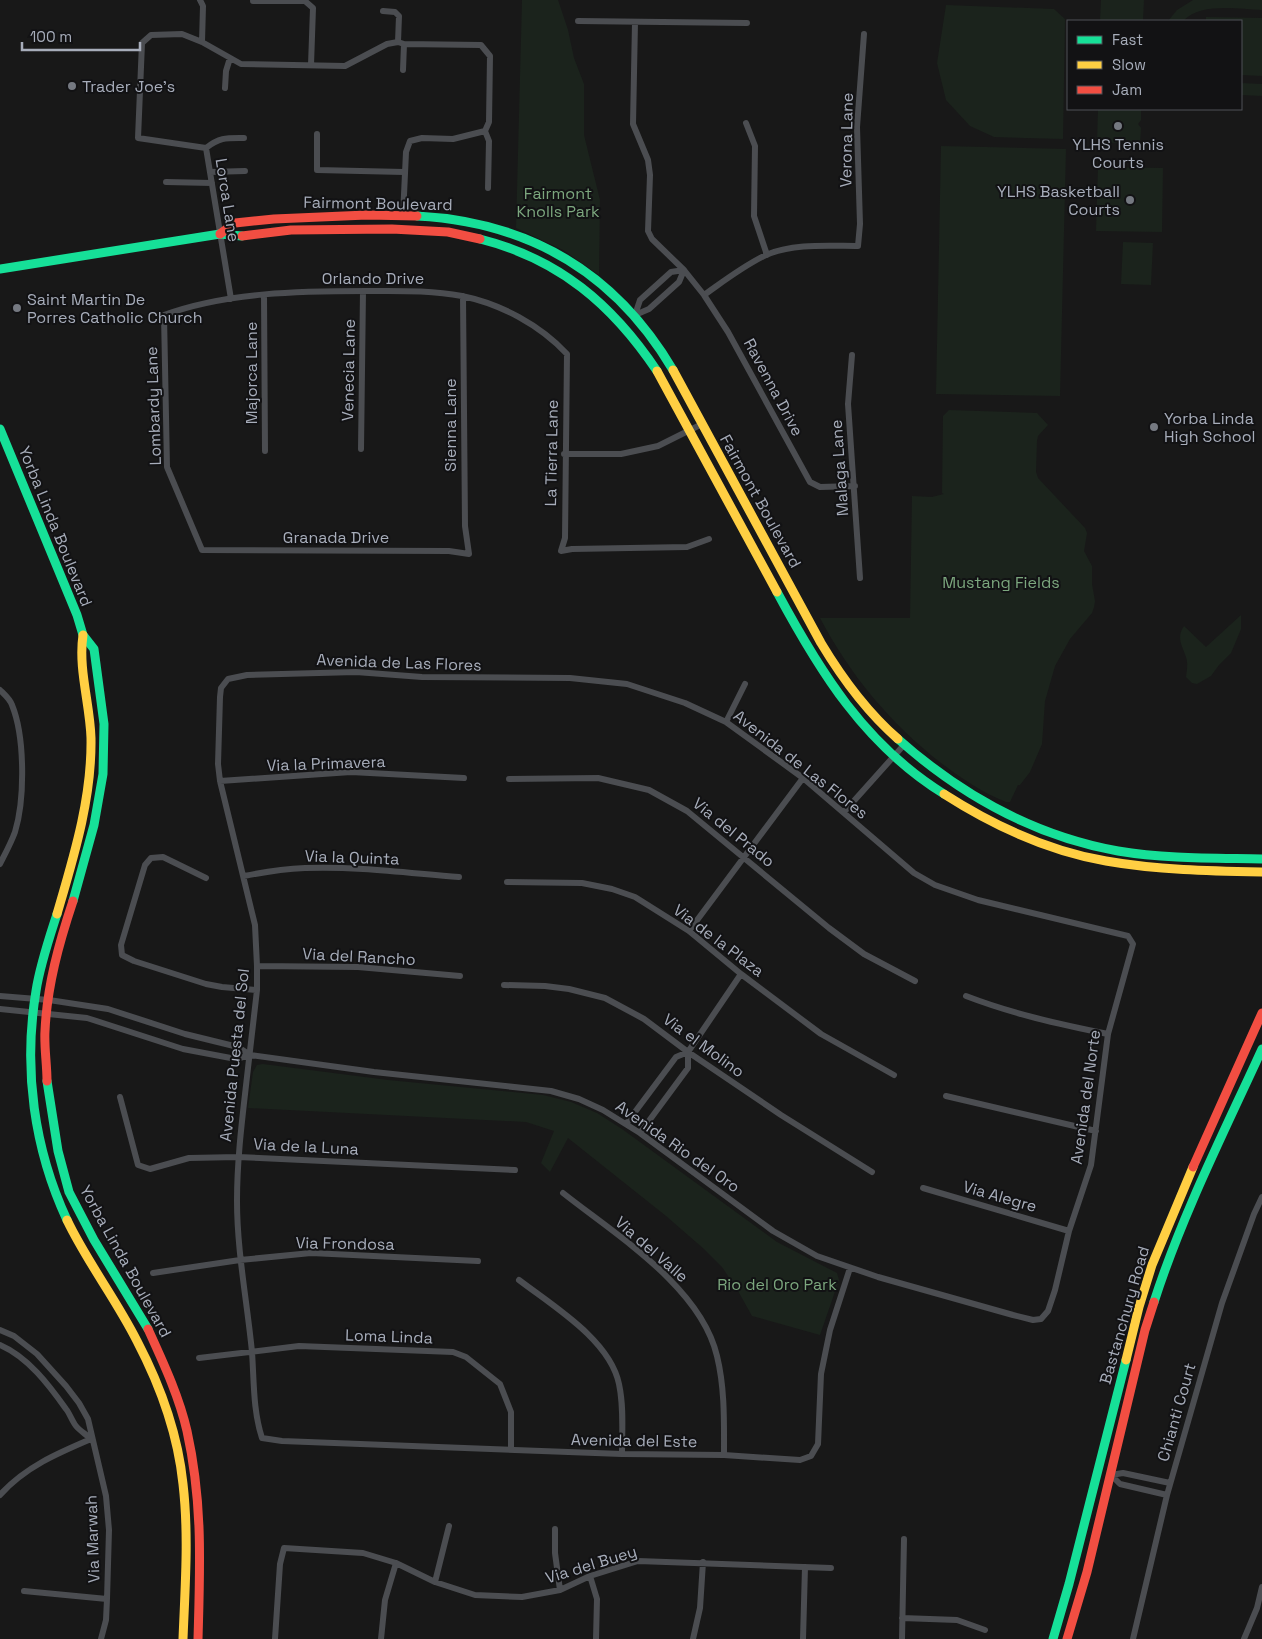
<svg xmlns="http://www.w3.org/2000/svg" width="1262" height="1639" viewBox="0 0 1262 1639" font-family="'Space Grotesk',sans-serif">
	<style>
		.green { fill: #1b231c }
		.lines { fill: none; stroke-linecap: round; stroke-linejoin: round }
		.street { stroke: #4b4d51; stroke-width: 6 }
		.fast { stroke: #16e098; stroke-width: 9 }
		.slow { stroke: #ffcf43; stroke-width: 9 }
		.jam { stroke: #f24e42; stroke-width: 9 }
		.poi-dot { fill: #757981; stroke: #121214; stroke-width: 2 }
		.labels { text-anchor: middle; stroke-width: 4; stroke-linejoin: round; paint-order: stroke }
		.poi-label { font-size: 16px; fill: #a7adba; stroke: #121214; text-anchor: start }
		.street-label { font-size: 16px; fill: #a7adba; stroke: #121214 }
		.park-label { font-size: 16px; fill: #7ca77e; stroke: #121214 }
	</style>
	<rect width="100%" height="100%" fill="#181818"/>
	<!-- green -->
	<path class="green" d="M522,0H558L568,30L574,58L584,84V135L600,200L599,275L563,250L516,228Z
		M1101,0H1144L1143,21H1100Z
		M1193,0H1262V10C1238,9 1201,2 1183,21H1168L1177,10Z
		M946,5L1054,9L1065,19L1063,139L994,137L970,126L946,100L937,63Z
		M1206,17L1262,18V76L1241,75V21H1206Z
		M1241,83L1262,84V96L1241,95Z
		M1098,109H1141V120L1138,124L1141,128L1140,144L1097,142Z
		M941,146L1066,149L1060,396L936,394Z
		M1098,167L1163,168L1162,232L1096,231Z
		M1123,242L1153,243L1151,285L1121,284Z
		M949,410L1037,413L1048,425L1038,436L1037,441L1036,472L1038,478L1085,528L1087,533L1084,551L1092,566V584L1095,601L1094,607L1092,613L1070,639L1055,666L1045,701L1042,744L1030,772L1020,785H1018L1010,802H1006C983,793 961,778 941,763C890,723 850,675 820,618H910L912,496L932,497L944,494L942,493L943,416Z
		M1241,615V629L1231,653L1219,665L1211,676L1197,684L1192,683L1186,677C1187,670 1188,663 1186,657C1182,645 1176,638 1184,626L1206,647Z
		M263,1064L388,1080L543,1095L571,1102L597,1113L622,1129L777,1242L837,1273L839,1280L820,1335L752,1316L738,1291L722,1267L704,1249L666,1216L568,1138L550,1172L541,1163L554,1131L526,1122L248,1108L253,1072L257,1065Z"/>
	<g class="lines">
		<!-- street -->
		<path class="street" d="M200,0L203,6L202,42
			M253,1H305L313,8L311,65
			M383,11L395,12L399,16L398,42
			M578,21L747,23
			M635,22L633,124L648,160L650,175L648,231L652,239L684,270L704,295L728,332L810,482L820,487L855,486
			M403,70L404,44
			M225,88L226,71L230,58
			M746,123L755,146L754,216L767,255
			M317,134V170L404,172
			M206,148L138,138L142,43L151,35L182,34L202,42L241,64L345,66L387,44L398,42L404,44L481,45L490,56L489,122L485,131L489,141L488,188
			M206,148L231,299
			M206,148C220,137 227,138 244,138
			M210,172L245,171
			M166,182L212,183
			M403,216L406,152L410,141L422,138L453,139L485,131
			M264,295L265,451
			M704,295C724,281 743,266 766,255C793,243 829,246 858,246L860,224L857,127L864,34
			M463,296L465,526L469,554L449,551L202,550L167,467L164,315C227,292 301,291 367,291C399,291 431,290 462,296C501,304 540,325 567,354L565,538L561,551L572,549L687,547L709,539
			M635,315L640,300L671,272L684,270
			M635,315L649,309L679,282L684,270
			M852,355L848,404L860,578
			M361,449L363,291
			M564,454H621L658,446L702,424
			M0,690C4,694 10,699 12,705C25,737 25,799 15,832C11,843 5,854 0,864
			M726,722L745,684
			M509,779L598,778L649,790L687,811L829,928L864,954L915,981
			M220,781L351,772L464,778
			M844,812L903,746
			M244,876C264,872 284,869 305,868C356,866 408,873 459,877
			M206,878L163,857L151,858L145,865L121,945L122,955L134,961L206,984L222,987L257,990
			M507,882L582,883L612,889L635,897L689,931L741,974L821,1034L894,1075
			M689,931L803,778
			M257,966L358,967L460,976
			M504,985L545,986L569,989L605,998L644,1019L688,1052L781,1115L872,1172
			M0,996L49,1000L108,1009L185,1034L238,1047L250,1055L374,1072L551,1091L579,1099L603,1110L640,1133L773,1231L817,1256L878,1277L1013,1315L1033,1320L1041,1319L1048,1311L1055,1290L1069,1231L1091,1165L1108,1034L1133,944L1128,936L978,900L935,885L914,873L803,778L726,722L685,703L627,684L570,678L422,677L356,672L247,675L228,679L221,688L220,697L218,764L220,781L255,925L257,966V990L248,1068C243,1113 237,1156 237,1201C237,1251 247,1301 252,1352C254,1380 253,1411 262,1438L282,1441L622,1454L724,1455L800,1460L811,1456L818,1444L821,1374L830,1330L850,1268
			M966,996C1013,1014 1058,1024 1108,1034
			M0,1009L87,1018L183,1049L236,1059L250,1055
			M946,1096L1096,1131
			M120,1097L138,1165L150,1169L189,1158L238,1157L515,1170
			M626,1124L676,1057L688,1052L741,974
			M640,1133L688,1068V1052
			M923,1188L1069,1231
			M563,1193C616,1235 701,1287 717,1356C725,1389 724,1422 724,1455
			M153,1273L240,1260L311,1253L478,1261
			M519,1280C553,1306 610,1340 619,1384C624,1407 622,1431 622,1454
			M0,1330L14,1336L37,1354L66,1386L79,1403L88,1419L106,1496L109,1530L107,1599L106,1620L101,1639
			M0,1345C28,1357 49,1385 66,1409C70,1414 72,1421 76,1426C80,1431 87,1435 91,1439
			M199,1358L299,1346L453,1352L466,1357L500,1384L511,1412V1450
			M1111,1475L1120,1484L1167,1495
			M1111,1475L1123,1473L1170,1483
			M0,1495C25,1467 58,1453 91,1439
			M555,1529V1553L560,1590
			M590,1576L597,1599L596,1639
			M435,1582L449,1526
			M24,1591L107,1599
			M902,1618L957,1620L985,1630
			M275,1639L280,1564L284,1548L363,1553L396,1563L435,1582L475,1595L522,1597L560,1590L590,1576L638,1561L831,1568
			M381,1639L385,1600L396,1563
			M693,1639L700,1608L703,1562
			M803,1639L805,1567
			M902,1639L904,1539
			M1133,1639L1167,1495L1222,1303L1254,1214L1262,1197
			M1244,1639L1257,1608L1262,1587"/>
		<!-- fast -->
		<path class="fast" d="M417,216C530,222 615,272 673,370
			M480,239C559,259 612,304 657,371
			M0,269L220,234L242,236
			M0,429L77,615L83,635L94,649L104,724L103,774L94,825L73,901
			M777,592C820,672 865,745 944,794
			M898,739C961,795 1035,836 1118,851C1166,859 1214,858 1262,859
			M57,914C49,939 40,965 36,991C23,1069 34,1149 67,1220
			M47,1081L58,1151L69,1192L94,1240L148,1329
			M1154,1302C1182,1215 1224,1132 1262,1049
			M1053,1639L1069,1584L1126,1360"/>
		<!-- slow -->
		<path class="slow" d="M673,370L821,643C842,678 867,712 898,739
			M657,371L777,592
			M944,794C994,826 1048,851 1106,861C1157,870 1210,871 1262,872
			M57,914C74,856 92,798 91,738C90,704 78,669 83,635
			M67,1220C87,1262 116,1299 137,1341C160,1385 178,1435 183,1484C189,1536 185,1587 183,1639
			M1126,1360L1139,1307L1152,1265L1193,1167"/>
		<!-- jam -->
		<path class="jam" d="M220,234L235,223L274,219L367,215L417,216
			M242,236L291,230L392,229L448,232L480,239
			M47,1081C47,1064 44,1047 45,1031C47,986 59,943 73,901
			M1193,1167L1262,1013
			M148,1329C163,1362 179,1396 187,1431C203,1503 200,1567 198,1639
			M1067,1639L1087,1572L1145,1330L1154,1302"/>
	</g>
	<!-- markers -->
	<g class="poi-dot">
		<circle cx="72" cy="86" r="5"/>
		<circle cx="1118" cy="126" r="5"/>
		<circle cx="1130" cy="200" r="5"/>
		<circle cx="17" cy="308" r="5"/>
		<circle cx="1154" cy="427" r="5"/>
	</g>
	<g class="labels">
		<!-- poi labels -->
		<g class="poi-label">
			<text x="82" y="92">Trader Joe's</text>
			<text x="1118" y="150" text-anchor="middle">YLHS Tennis<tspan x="1118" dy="18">Courts</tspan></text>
			<text x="1120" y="197" text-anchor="end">YLHS Basketball<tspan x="1120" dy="18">Courts</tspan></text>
			<text x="27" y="305">Saint Martin De<tspan x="27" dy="18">Porres Catholic Church</tspan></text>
			<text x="1164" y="424">Yorba Linda<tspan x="1164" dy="18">High School</tspan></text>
		</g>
		<!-- street labels -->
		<g class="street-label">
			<text transform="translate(846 140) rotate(-89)" y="6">Verona Lane</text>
			<text transform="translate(228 200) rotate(81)" y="6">Lorca Lane</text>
			<text transform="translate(378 203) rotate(1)" y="6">Fairmont Boulevard</text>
			<text x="373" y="284">Orlando Drive</text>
			<text transform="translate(348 370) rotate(-89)" y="6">Venecia Lane</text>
			<text transform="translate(251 373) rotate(-90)" y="6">Majorca Lane</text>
			<text transform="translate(774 387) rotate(62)" y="6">Ravenna Drive</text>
			<text transform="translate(153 406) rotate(-92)" y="6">Lombardy Lane</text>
			<text transform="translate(450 425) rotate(-90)" y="6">Sienna Lane</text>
			<text transform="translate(551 453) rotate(-89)" y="6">La Tierra Lane</text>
			<text transform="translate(839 468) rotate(-94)" y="6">Malaga Lane</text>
			<text transform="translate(761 501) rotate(61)" y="6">Fairmont Boulevard</text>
			<text transform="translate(56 526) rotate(68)" y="6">Yorba Linda Boulevard</text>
			<text x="336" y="543">Granada Drive</text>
			<text transform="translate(399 662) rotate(2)" y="6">Avenida de Las Flores</text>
			<text transform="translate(326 763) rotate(-2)" y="6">Via la Primavera</text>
			<text transform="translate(801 764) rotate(38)" y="6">Avenida de Las Flores</text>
			<text transform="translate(734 832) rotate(39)" y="6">Via del Prado</text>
			<text transform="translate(352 857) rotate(2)" y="6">Via la Quinta</text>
			<text transform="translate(719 940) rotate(37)" y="6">Via de la Plaza</text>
			<text transform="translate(359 956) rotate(3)" y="6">Via del Rancho</text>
			<text transform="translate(704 1045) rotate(36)" y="6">Via el Molino</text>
			<text transform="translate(234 1055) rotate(-84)" y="6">Avenida Puesta del Sol</text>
			<text transform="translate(1085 1097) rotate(-82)" y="6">Avenida del Norte</text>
			<text transform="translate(306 1146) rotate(3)" y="6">Via de la Luna</text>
			<text transform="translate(678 1146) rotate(35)" y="6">Avenida Rio del Oro</text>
			<text transform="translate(1000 1196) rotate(16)" y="6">Via Alegre</text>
			<text transform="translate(345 1243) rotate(1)" y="6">Via Frondosa</text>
			<text transform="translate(652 1249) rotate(41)" y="6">Via del Valle</text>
			<text transform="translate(126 1261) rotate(61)" y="6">Yorba Linda Boulevard</text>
			<text transform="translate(1124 1315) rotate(-74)" y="6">Bastanchury Road</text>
			<text transform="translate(389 1336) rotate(2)" y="6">Loma Linda</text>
			<text transform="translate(1176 1412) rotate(-74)" y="6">Chianti Court</text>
			<text transform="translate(634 1440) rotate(1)" y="6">Avenida del Este</text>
			<text transform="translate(92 1539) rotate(-92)" y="6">Via Marwah</text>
			<text transform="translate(591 1564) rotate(-17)" y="6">Via del Buey</text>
		</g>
		<!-- park labels -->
		<g class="park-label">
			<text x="558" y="199">Fairmont<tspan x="558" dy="18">Knolls Park</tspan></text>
			<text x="1001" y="588">Mustang Fields</text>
			<text x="777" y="1290">Rio del Oro Park</text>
		</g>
	</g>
	<!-- legend -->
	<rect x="1067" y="20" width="175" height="90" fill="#121214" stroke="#4e5056"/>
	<rect x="1077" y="36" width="25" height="8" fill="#16e098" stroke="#4e5056"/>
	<text x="1112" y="45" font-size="15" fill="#a7adba">Fast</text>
	<rect x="1077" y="61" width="25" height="8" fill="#ffcf43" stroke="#4e5056"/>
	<text x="1112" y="70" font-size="15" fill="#a7adba">Slow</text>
	<rect x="1077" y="86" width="25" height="8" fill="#f24e42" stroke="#4e5056"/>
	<text x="1112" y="95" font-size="15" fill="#a7adba">Jam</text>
	<!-- scale -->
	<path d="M22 42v8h118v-8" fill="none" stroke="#a7adba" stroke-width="2.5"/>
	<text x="30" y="42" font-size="15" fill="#a7adba" stroke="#121214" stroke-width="4" paint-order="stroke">100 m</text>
</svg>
